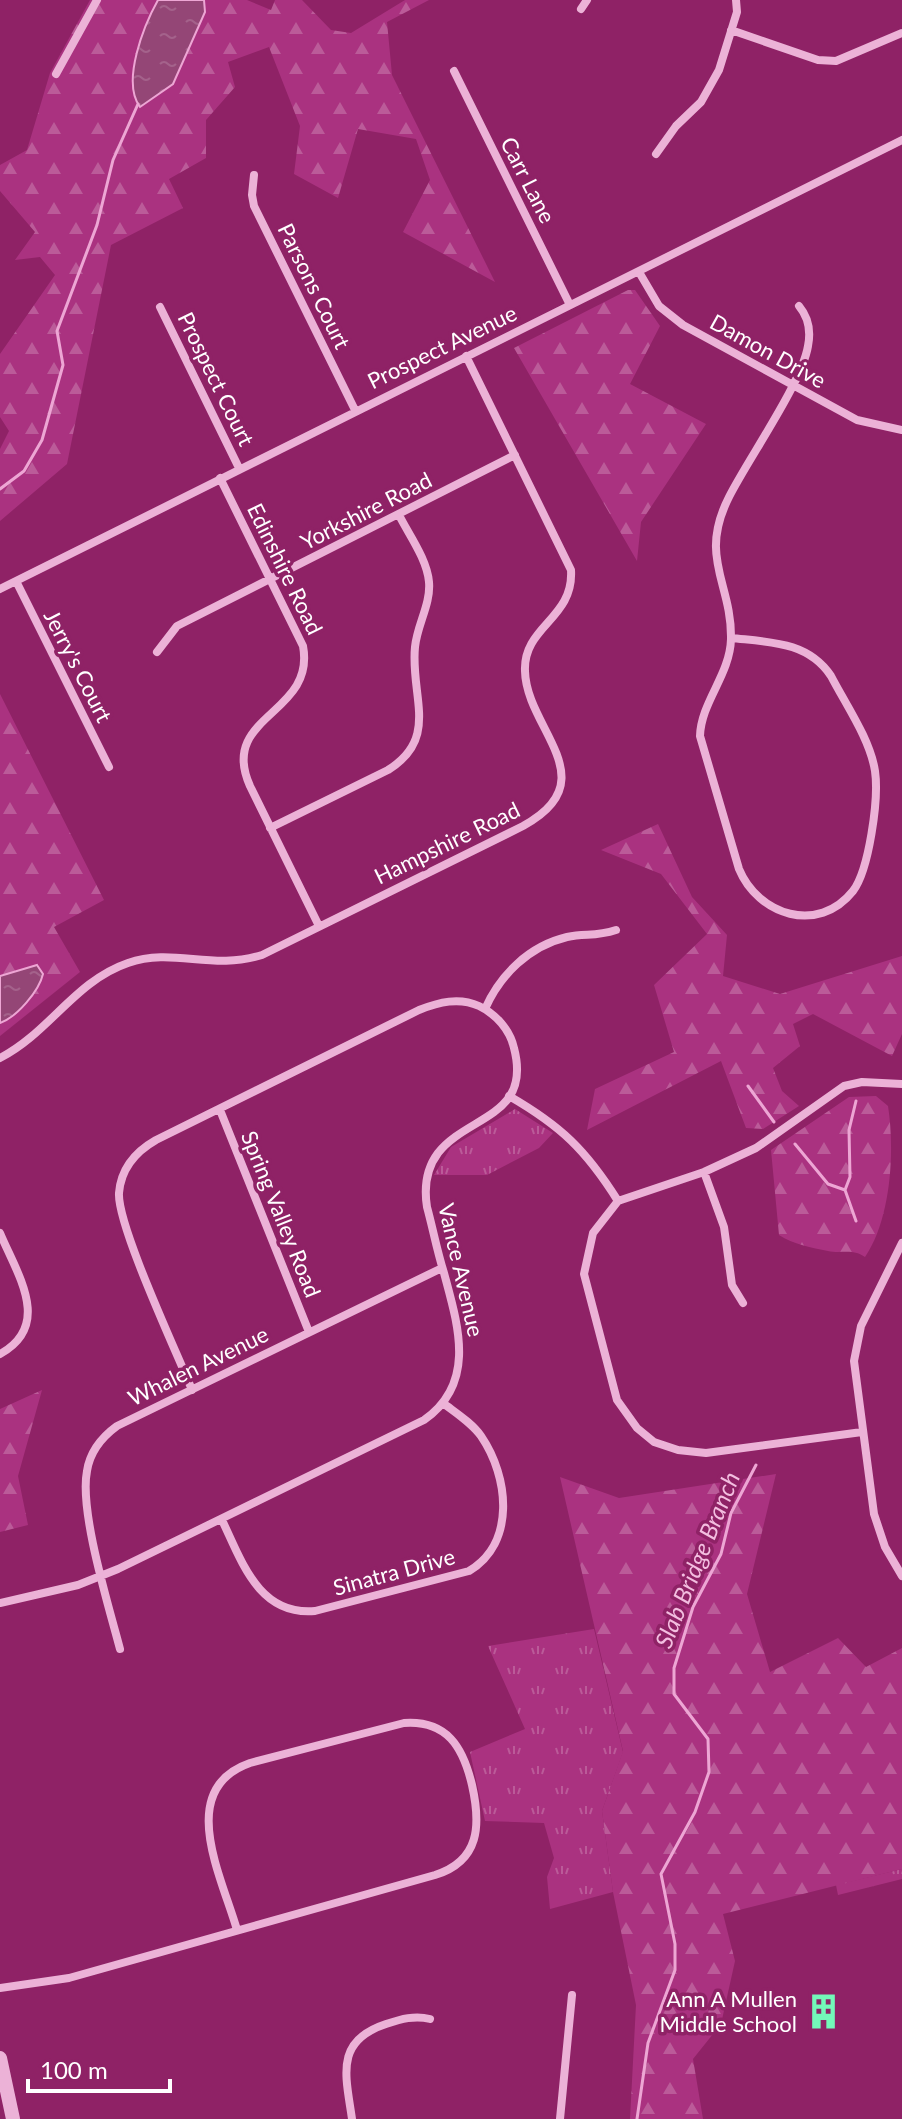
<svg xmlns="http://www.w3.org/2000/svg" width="902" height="2119" viewBox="0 0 902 2119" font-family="Lato,sans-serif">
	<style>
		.grass { fill: url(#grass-tufts) }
		.forest { fill: url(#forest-firs) }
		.water { fill: url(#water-ripples); stroke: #eda6d4; stroke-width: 2 }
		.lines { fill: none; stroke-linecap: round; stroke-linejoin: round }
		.stream { stroke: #eda6d4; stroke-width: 3 }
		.minor { stroke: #ecb2d7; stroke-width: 8 }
		.tertiary { stroke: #ecb2d7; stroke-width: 14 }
		.labels { text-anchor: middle; stroke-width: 7; stroke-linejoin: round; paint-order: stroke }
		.street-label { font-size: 22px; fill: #fff; stroke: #8f2266 }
		.poi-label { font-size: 22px; fill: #fff; stroke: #8f2266; text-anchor: end }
		.water-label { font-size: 24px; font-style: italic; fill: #f3bee0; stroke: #8f2266 }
	</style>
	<defs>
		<pattern id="grass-tufts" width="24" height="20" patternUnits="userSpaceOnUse" patternTransform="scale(2)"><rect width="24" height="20" fill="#aa3280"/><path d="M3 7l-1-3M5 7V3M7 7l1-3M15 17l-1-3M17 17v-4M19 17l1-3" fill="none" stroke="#bb5b99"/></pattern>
		<pattern id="forest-firs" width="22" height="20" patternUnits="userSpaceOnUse" patternTransform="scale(2)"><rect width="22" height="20" fill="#aa3280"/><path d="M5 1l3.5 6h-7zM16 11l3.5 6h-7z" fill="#bb5b99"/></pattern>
		<pattern id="water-ripples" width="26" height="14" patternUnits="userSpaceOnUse" patternTransform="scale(2)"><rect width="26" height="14" fill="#944676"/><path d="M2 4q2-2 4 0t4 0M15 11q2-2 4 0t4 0" fill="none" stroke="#a4628b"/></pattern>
	</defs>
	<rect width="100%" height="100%" fill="#8f2266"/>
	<!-- grass -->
	<path class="grass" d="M515,1109L553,1133L539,1148L487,1175H434L451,1147Z
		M594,1629L623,1752L602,1811L613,1892L550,1909L547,1877L554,1858L544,1823L485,1821L470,1752L525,1729L488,1646Z
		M902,1869V1879L838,1895L836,1885Z"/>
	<!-- forest -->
	<path class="forest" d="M90,0H247L271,10L275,0H302L331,30L351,33L405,0H429L387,22L392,75L495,282L403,232L430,180L416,139L358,129L338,198L294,174L300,126L269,47L228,62L235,87L206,120V158L169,179L183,208L111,245L67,464L0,521V449L9,431L0,417V354L55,275L40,257L15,260L35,232L0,191V165L27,150L50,73Z
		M628,290H635L660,326L630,384L706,424L641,522L637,561L514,348Z
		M0,694L104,900L54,927L80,972L0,1036Z
		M658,824L692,897L727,935L723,976L780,994L902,956V1034L892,1056L813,1014L793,1024L800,1046L773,1068L782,1091L799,1106L763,1129L746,1128L721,1061L587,1130L595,1089L674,1052L654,985L707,934L661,874L601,850Z
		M876,1096L888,1106C895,1151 891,1219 865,1257C852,1248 842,1254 828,1251C812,1248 793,1244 779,1235L771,1150L849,1097Z
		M42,1390L18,1476L28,1525L0,1532V1409Z
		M776,1474L747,1594L770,1672L838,1638L866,1667L902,1648V1869L723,1914L735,1961L721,2024L693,2059L703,2119H630L636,2005L613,1892L602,1811L623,1751L560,1477L619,1498Z"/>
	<!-- water -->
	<path class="water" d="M158,0H204L205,12L173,84L140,107C121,82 144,25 158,0Z
		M37,965L43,974C39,991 17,1017 0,1023V976Z"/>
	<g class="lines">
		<!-- stream -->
		<path class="stream" d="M0,489L24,471L42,440L63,365L57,331L97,225L113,160L138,104
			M748,1086L774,1122
			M795,1144L828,1184L845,1190
			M845,1190L850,1177L849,1130L856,1101
			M845,1190L856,1221
			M637,2119L648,2043L675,1970V1944L661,1874L695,1812L709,1772L708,1739L674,1694V1668L693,1607L721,1554L731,1513L756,1465"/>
		<!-- minor -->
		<path class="minor" d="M581,9L587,0
			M731,30L818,60L836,61L902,33
			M454,71L570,305
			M56,74L97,0
			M656,154L676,126L701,102L719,70L737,12L736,0
			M254,175L252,195L254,206L355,410
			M639,272L659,306L683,325L857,420L902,430
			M160,307L239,468
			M220,478L303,646C316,715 218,715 250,786L319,926
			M16,581L109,767
			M0,589L902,140
			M731,638C768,642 808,641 831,676C846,705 870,739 875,771C879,799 869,870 853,891C818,935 758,915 739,869L700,736C701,702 730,675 731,639C732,583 698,558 729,497C748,459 802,383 808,346C811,331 809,318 799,306
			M157,652L177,626L515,455
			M270,828L388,770C440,738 410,696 415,647C417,625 431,604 429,582C427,559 409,535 399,515
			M485,1009C500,975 529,946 567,937C586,933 595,937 616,930
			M0,1058C49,1033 75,981 128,963C173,947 212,971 262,955L523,826C608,780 526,729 525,671C523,626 574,619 571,570L466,356
			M509,1096C561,1126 586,1150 618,1201
			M220,1110L309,1332
			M704,1172L724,1227L732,1285L743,1303
			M0,1233C17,1274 53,1325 0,1354
			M902,1243L861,1326L854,1361L874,1514L885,1547L902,1576
			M862,1432L706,1453L678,1450L654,1442L637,1428L617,1400L584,1274L593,1233L618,1201L704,1172L756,1148L844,1086L862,1082L902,1084
			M222,1520C242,1562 259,1616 315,1611L469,1571C516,1543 509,1477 481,1436C472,1423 456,1413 443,1403
			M0,1603L78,1585L118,1569L424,1420C477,1383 458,1325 444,1273C437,1251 433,1229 427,1207C424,1188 426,1169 438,1153C468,1115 532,1117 514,1048C510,1030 496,1014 479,1006C459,997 439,1002 419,1010L156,1140C135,1152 121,1168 119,1193C117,1225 177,1353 192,1390
			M120,1649C109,1607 79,1511 87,1471C90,1451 102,1437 117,1426L442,1268
			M0,1988L69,1978L435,1875C480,1861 481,1825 472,1785C463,1747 447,1720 404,1723L250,1763C175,1789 222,1877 237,1930
			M352,2119C346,2076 334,2041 386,2024C401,2019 415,2015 430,2019
			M560,2119L572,1995"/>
		<!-- tertiary -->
		<path class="tertiary" d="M0,2058L13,2119"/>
	</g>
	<!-- icons -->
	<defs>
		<symbol id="building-bare" viewBox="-9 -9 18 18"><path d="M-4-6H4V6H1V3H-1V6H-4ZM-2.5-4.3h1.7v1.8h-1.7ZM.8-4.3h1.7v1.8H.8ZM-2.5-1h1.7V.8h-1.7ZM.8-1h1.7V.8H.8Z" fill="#73f8b9" stroke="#8f2266" stroke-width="2.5" paint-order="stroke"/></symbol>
	</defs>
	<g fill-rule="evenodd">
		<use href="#building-bare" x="798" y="1986" width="51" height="51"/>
	</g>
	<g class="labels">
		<!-- street labels -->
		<g class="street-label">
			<text transform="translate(528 180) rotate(63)" y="8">Carr Lane</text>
			<text transform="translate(314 286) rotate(64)" y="8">Parsons Court</text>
			<text transform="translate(442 347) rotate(-26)" y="8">Prospect Avenue</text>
			<text transform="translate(768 351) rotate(29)" y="8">Damon Drive</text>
			<text transform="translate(216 379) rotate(64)" y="8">Prospect Court</text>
			<text transform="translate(366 511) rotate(-27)" y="8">Yorkshire Road</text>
			<text transform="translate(285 569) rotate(64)" y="8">Edinshire Road</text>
			<text transform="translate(78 666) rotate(63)" y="8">Jerry's Court</text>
			<text transform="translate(447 843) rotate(-26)" y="8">Hampshire Road</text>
			<text transform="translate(281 1214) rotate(68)" y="8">Spring Valley Road</text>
			<text transform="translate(461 1270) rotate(77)" y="8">Vance Avenue</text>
			<text transform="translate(198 1366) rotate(-26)" y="8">Whalen Avenue</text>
			<text transform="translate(394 1572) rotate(-15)" y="8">Sinatra Drive</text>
		</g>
		<!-- poi labels -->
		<g class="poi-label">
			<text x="797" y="2007">Ann A Mullen<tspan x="797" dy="25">Middle School</tspan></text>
		</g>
		<!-- water labels -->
		<g class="water-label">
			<text transform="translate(698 1560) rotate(-68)" y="8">Slab Bridge Branch</text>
		</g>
	</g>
	<!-- scale -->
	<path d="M28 2079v12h142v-12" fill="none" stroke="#ffffff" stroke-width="4"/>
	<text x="40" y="2079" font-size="24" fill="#ffffff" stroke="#8f2266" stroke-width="6" paint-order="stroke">100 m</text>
</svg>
